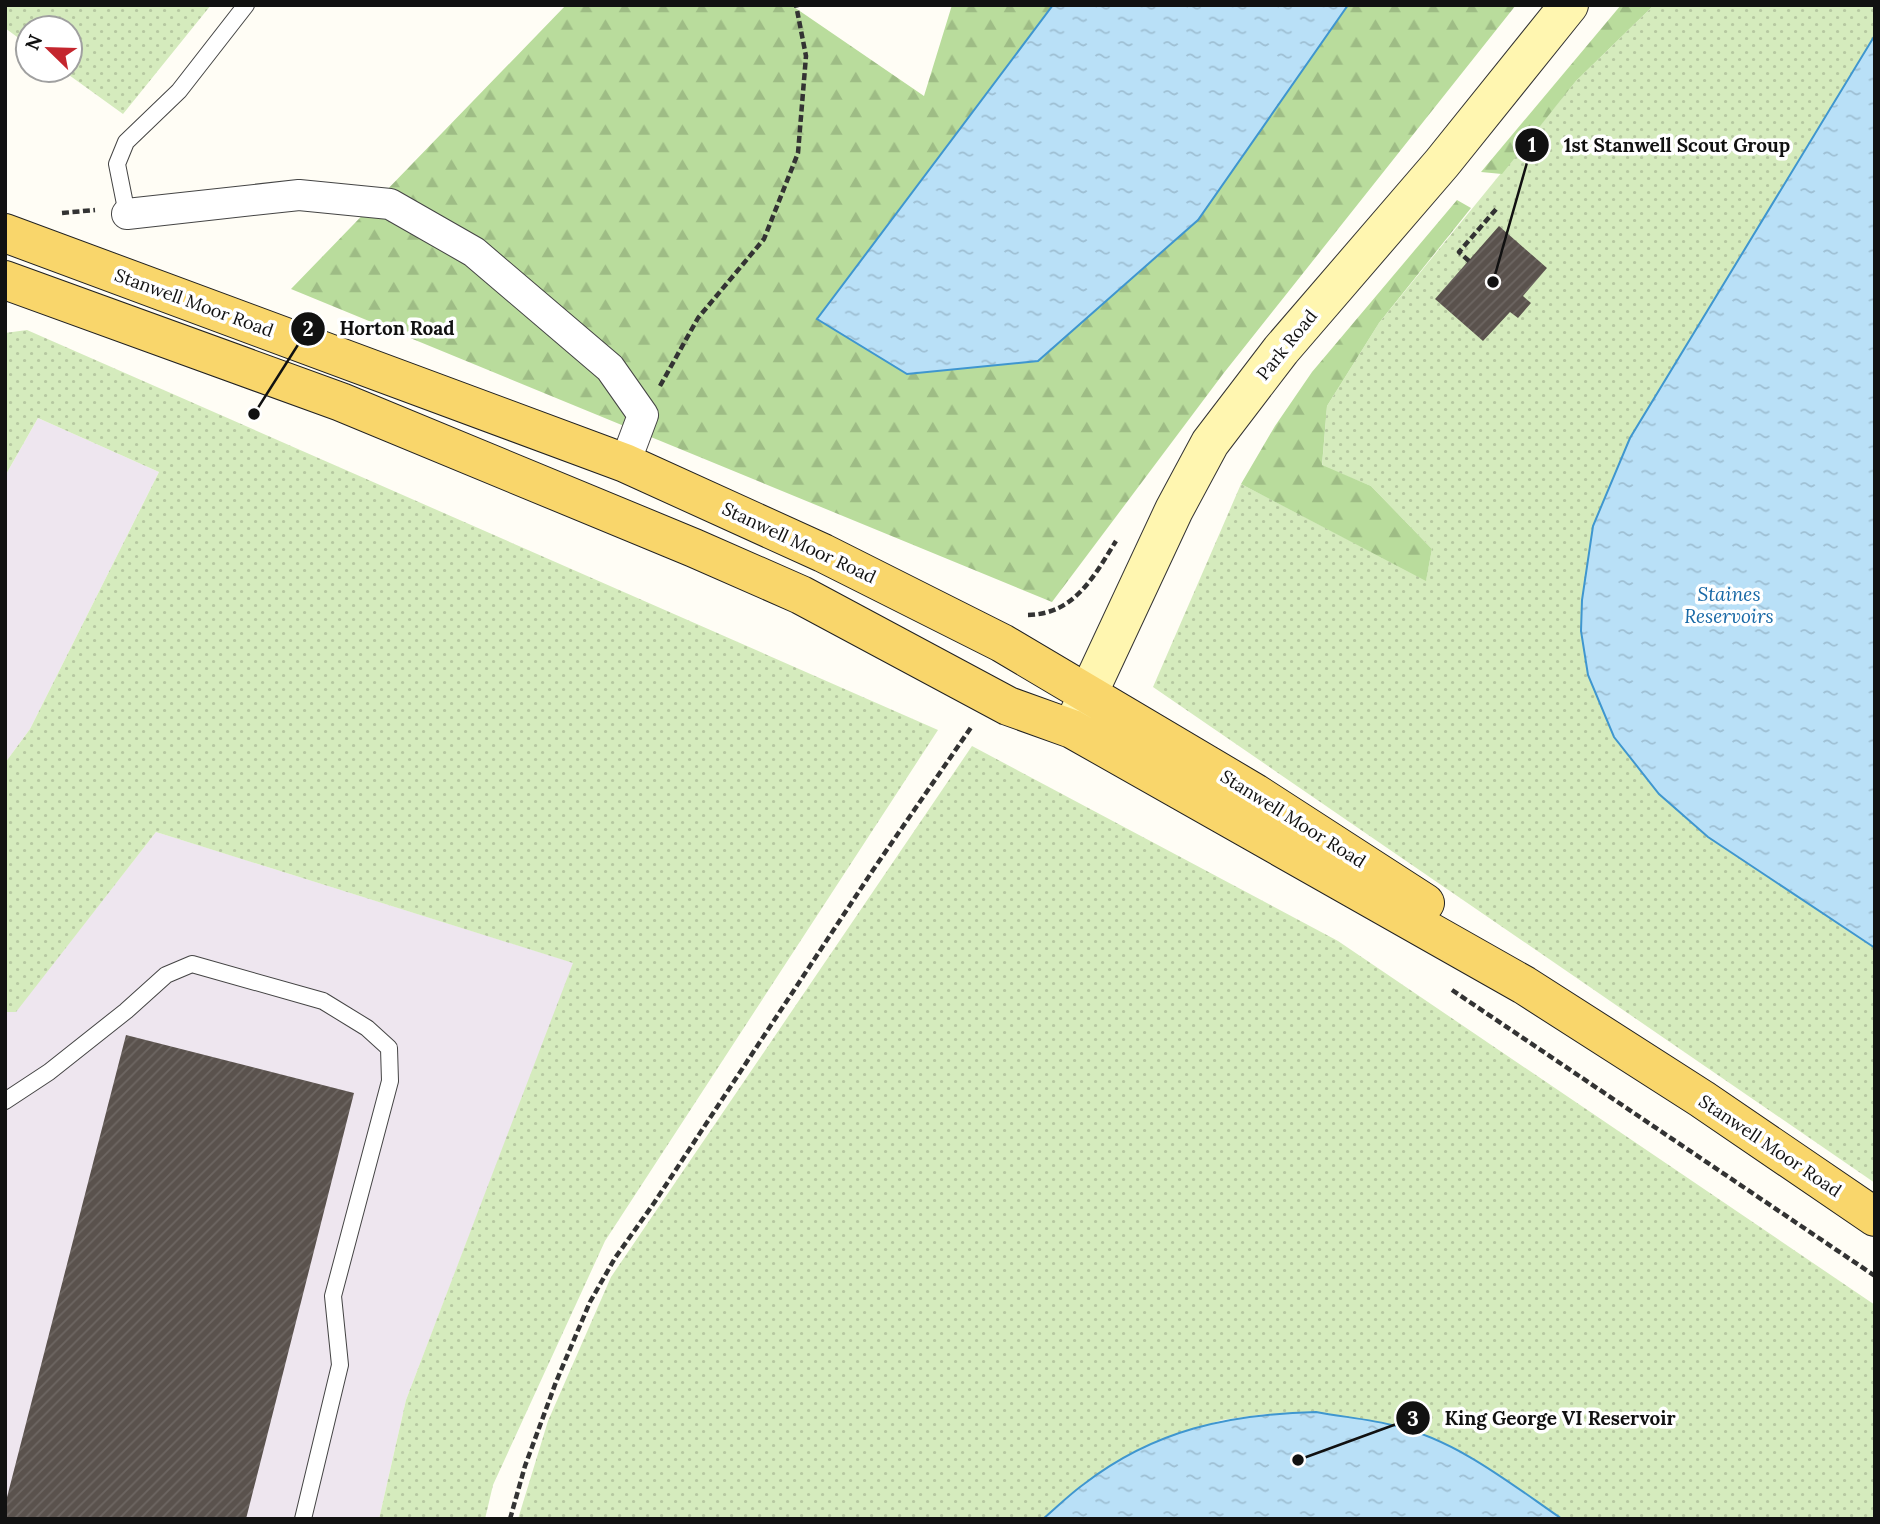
<svg xmlns="http://www.w3.org/2000/svg" width="1880" height="1524" viewBox="0 0 1880 1524" font-family="Lora,serif">
	<style>
		.industrial { fill: #eee6ef }
		.grass { fill: url(#grass-dots) }
		.forest { fill: url(#forest-firs) }
		.water { fill: url(#water-ripples); stroke: #3f96cf; stroke-width: 2 }
		.building { fill: url(#building-hatch) }
		.lines { fill: none; stroke-linecap: round; stroke-linejoin: round }
		.lane-casing { stroke: #444; stroke-width: 18 }
		.street-casing { stroke: #444; stroke-width: 32 }
		.secondary-casing { stroke: #333; stroke-width: 40 }
		.primary-casing { stroke: #222; stroke-width: 40 }
		.path { stroke: #333; stroke-width: 4.5; stroke-dasharray: 7 3.5; stroke-linecap: butt }
		.lane { stroke: #fff; stroke-width: 16 }
		.street { stroke: #fff; stroke-width: 30 }
		.secondary { stroke: #fff6b0; stroke-width: 38 }
		.primary { stroke: #f9d66b; stroke-width: 38 }
		.labels { text-anchor: middle; stroke-width: 7; stroke-linejoin: round; paint-order: stroke }
		.street-label { font-size: 18px; fill: #111; stroke: #fff }
		.water-label { font-size: 19px; font-style: italic; fill: #1768a6; stroke: #fff }
		.leader { fill: none; stroke: #111; stroke-width: 2.5 }
		.callout-dot { fill: #111; stroke: #fff; stroke-width: 2.5 }
		.mark-label { font-size: 21px; text-anchor: middle; font-weight: bold; fill: #fff }
		.callout-label { font-size: 19px; text-anchor: middle; font-weight: bold; fill: #111; stroke: #fff; stroke-width: 7; stroke-linejoin: round; paint-order: stroke }
	</style>
	<defs>
		<pattern id="grass-dots" width="8" height="8" patternUnits="userSpaceOnUse" patternTransform="scale(1.75)"><rect width="8" height="8" fill="#d5ebbd"/><path d="M2 2h.1M6 6h.1" fill="none" stroke="#b6c8a1" stroke-width="1.8" stroke-linecap="round"/></pattern>
		<pattern id="forest-firs" width="22" height="20" patternUnits="userSpaceOnUse" patternTransform="scale(1.75)"><rect width="22" height="20" fill="#b9dc9c"/><path d="M5 1l3.5 6h-7zM16 11l3.5 6h-7z" fill="#9ebc85"/></pattern>
		<pattern id="water-ripples" width="26" height="14" patternUnits="userSpaceOnUse" patternTransform="scale(1.75)"><rect width="26" height="14" fill="#b9e0f7"/><path d="M2 4q2-2 4 0t4 0M15 11q2-2 4 0t4 0" fill="none" stroke="#9ebfd3"/></pattern>
		<pattern id="building-hatch" width="6" height="6" patternUnits="userSpaceOnUse" patternTransform="scale(1.75)"><rect width="6" height="6" fill="#5a524d"/><path d="M-1 1l2-2M0 6l6-6M5 7l2-2" fill="none" stroke="#6d6662"/></pattern>
	</defs>
	<rect width="100%" height="100%" fill="#fffdf5"/>
	<!-- industrial -->
	<path class="industrial" d="M38,418L159,472L30,729L5,763V476Z
		M156,832L574,963L406,1400L379,1519H5V1012L16,1011Z"/>
	<!-- grass -->
	<path class="grass" d="M5,5H211L123,114L62,70H70V28H28V45L5,28Z
		M1654,5H1875V35L1630,438L1593,526L1582,600L1581,631L1708,837L1875,948V1183L1153,687L1241,484L1426,580L1432,549L1371,486L1322,466L1327,406L1379,323L1576,81Z
		M27,330L938,730L605,1241L493,1485L485,1519H379L406,1400L573,963L156,832L16,1012H5V763L30,729L159,472L38,418L5,476V333Z
		M972,746L1338,941L1875,1305V1519H1562L1488,1468L1265,1414L1222,1420L1170,1436L1133,1452L1085,1483L1043,1519H518L548,1421L611,1277Z"/>
	<!-- forest -->
	<path class="forest" d="M566,5H791L924,96L952,5H1516L1223,374L1052,602L291,289Z
		M1621,5H1654L1576,81L1502,174L1481,172Z
		M1457,200L1471,208L1379,323L1327,406L1322,465L1371,486L1432,549L1426,581L1241,484L1275,426L1312,372Z"/>
	<!-- water -->
	<path class="water" d="M1053,5H1348L1198,220L1038,361L907,374L817,319Z
		M1875,35V948L1708,837L1659,794L1614,737L1588,675L1581,631L1582,600L1593,526L1630,438Z
		M1316,1412C1342,1417 1370,1419 1396,1426C1458,1441 1511,1484 1562,1519H1043C1057,1507 1070,1494 1084,1484C1154,1430 1229,1414 1316,1412Z"/>
	<!-- building -->
	<path class="building" d="M1499,226L1547,268L1523,296L1531,303L1518,318L1510,312L1483,341L1435,299Z
		M126,1035L354,1093L246,1519H5V1505Z"/>
	<g class="lines">
		<defs>
			<path id="lane" d="M127,214L117,164L126,142L179,91L246,5
				M5,1101L49,1072L126,1011L166,975L192,964L323,1001L367,1028L389,1048L390,1081L333,1296L340,1365L303,1519"/>
			<path id="street" d="M127,214L299,195L390,204L474,252L610,368L643,415L625,463"/>
			<path id="secondary" d="M1074,724L1174,510L1210,443L1281,350L1442,163L1569,5"/>
			<path id="primary" d="M5,233L625,463L823,553L1002,643L1255,793L1425,903
				M5,280L341,402L694,548L801,595L1008,706L1072,729L1524,985L1702,1099L1875,1217"/>
		</defs>
		<!-- lane casing -->
		<use href="#lane" class="lane-casing"/>
		<!-- street casing -->
		<use href="#street" class="street-casing"/>
		<!-- secondary casing -->
		<use href="#secondary" class="secondary-casing"/>
		<!-- primary casing -->
		<use href="#primary" class="primary-casing"/>
		<!-- path -->
		<path class="path" d="M62,213L95,210
			M1469,261L1459,252L1498,207
			M660,386L698,318L764,239L798,153L806,56L796,5
			M1028,615C1075,614 1094,576 1116,541
			M1452,990L1875,1276
			M510,1519L525,1466L556,1382L590,1302L615,1258L654,1203L873,870L972,726"/>
		<!-- lane -->
		<use href="#lane" class="lane"/>
		<!-- street -->
		<use href="#street" class="street"/>
		<!-- secondary -->
		<use href="#secondary" class="secondary"/>
		<!-- primary -->
		<use href="#primary" class="primary"/>
	</g>
	<g class="labels">
		<!-- street labels -->
		<g class="street-label">
			<text transform="translate(194 303) rotate(20)" y="6">Stanwell Moor Road</text>
			<text transform="translate(1287 345) rotate(-51)" y="6">Park Road</text>
			<text transform="translate(799 543) rotate(25)" y="6">Stanwell Moor Road</text>
			<text transform="translate(1293 819) rotate(32)" y="6">Stanwell Moor Road</text>
			<text transform="translate(1770 1146) rotate(34)" y="6">Stanwell Moor Road</text>
		</g>
		<!-- water labels -->
		<g class="water-label">
			<text x="1729" y="601">Staines<tspan x="1729" dy="22">Reservoirs</tspan></text>
		</g>
	</g>
	<!-- callouts -->
	<path class="leader" d="M1493 282L1532 145M254 414L308 329M1298 1460L1413 1418"/>
	<g class="callout-dot">
		<circle cx="1493" cy="282" r="7"/>
		<circle cx="254" cy="414" r="7"/>
		<circle cx="1298" cy="1460" r="7"/>
		<circle cx="1532" cy="145" r="18"/>
		<circle cx="308" cy="329" r="18"/>
		<circle cx="1413" cy="1418" r="18"/>
	</g>
	<g class="mark-label">
		<text x="1532" y="152">1</text>
		<text x="308" y="336">2</text>
		<text x="1413" y="1426">3</text>
	</g>
	<g class="callout-label">
		<text x="1677" y="152">1st Stanwell Scout Group</text>
		<text x="397" y="335">Horton Road</text>
		<text x="1560" y="1425">King George VI Reservoir</text>
	</g>
	<!-- border -->
	<rect width="1880" height="1524" fill="none" stroke="#111111" stroke-width="14"/>
	<!-- north arrow -->
	<g transform="translate(49 49) rotate(293)"><circle r="33" fill="#ffffff" stroke="#a0a0a0" stroke-width="2"/>
	<path d="M0-5L12 26L0 18L-12 26Z" fill="#c4262e"/>
	<text y="-10" font-size="19" font-weight="bold" text-anchor="middle" fill="#111111">N</text>
	</g>
</svg>
